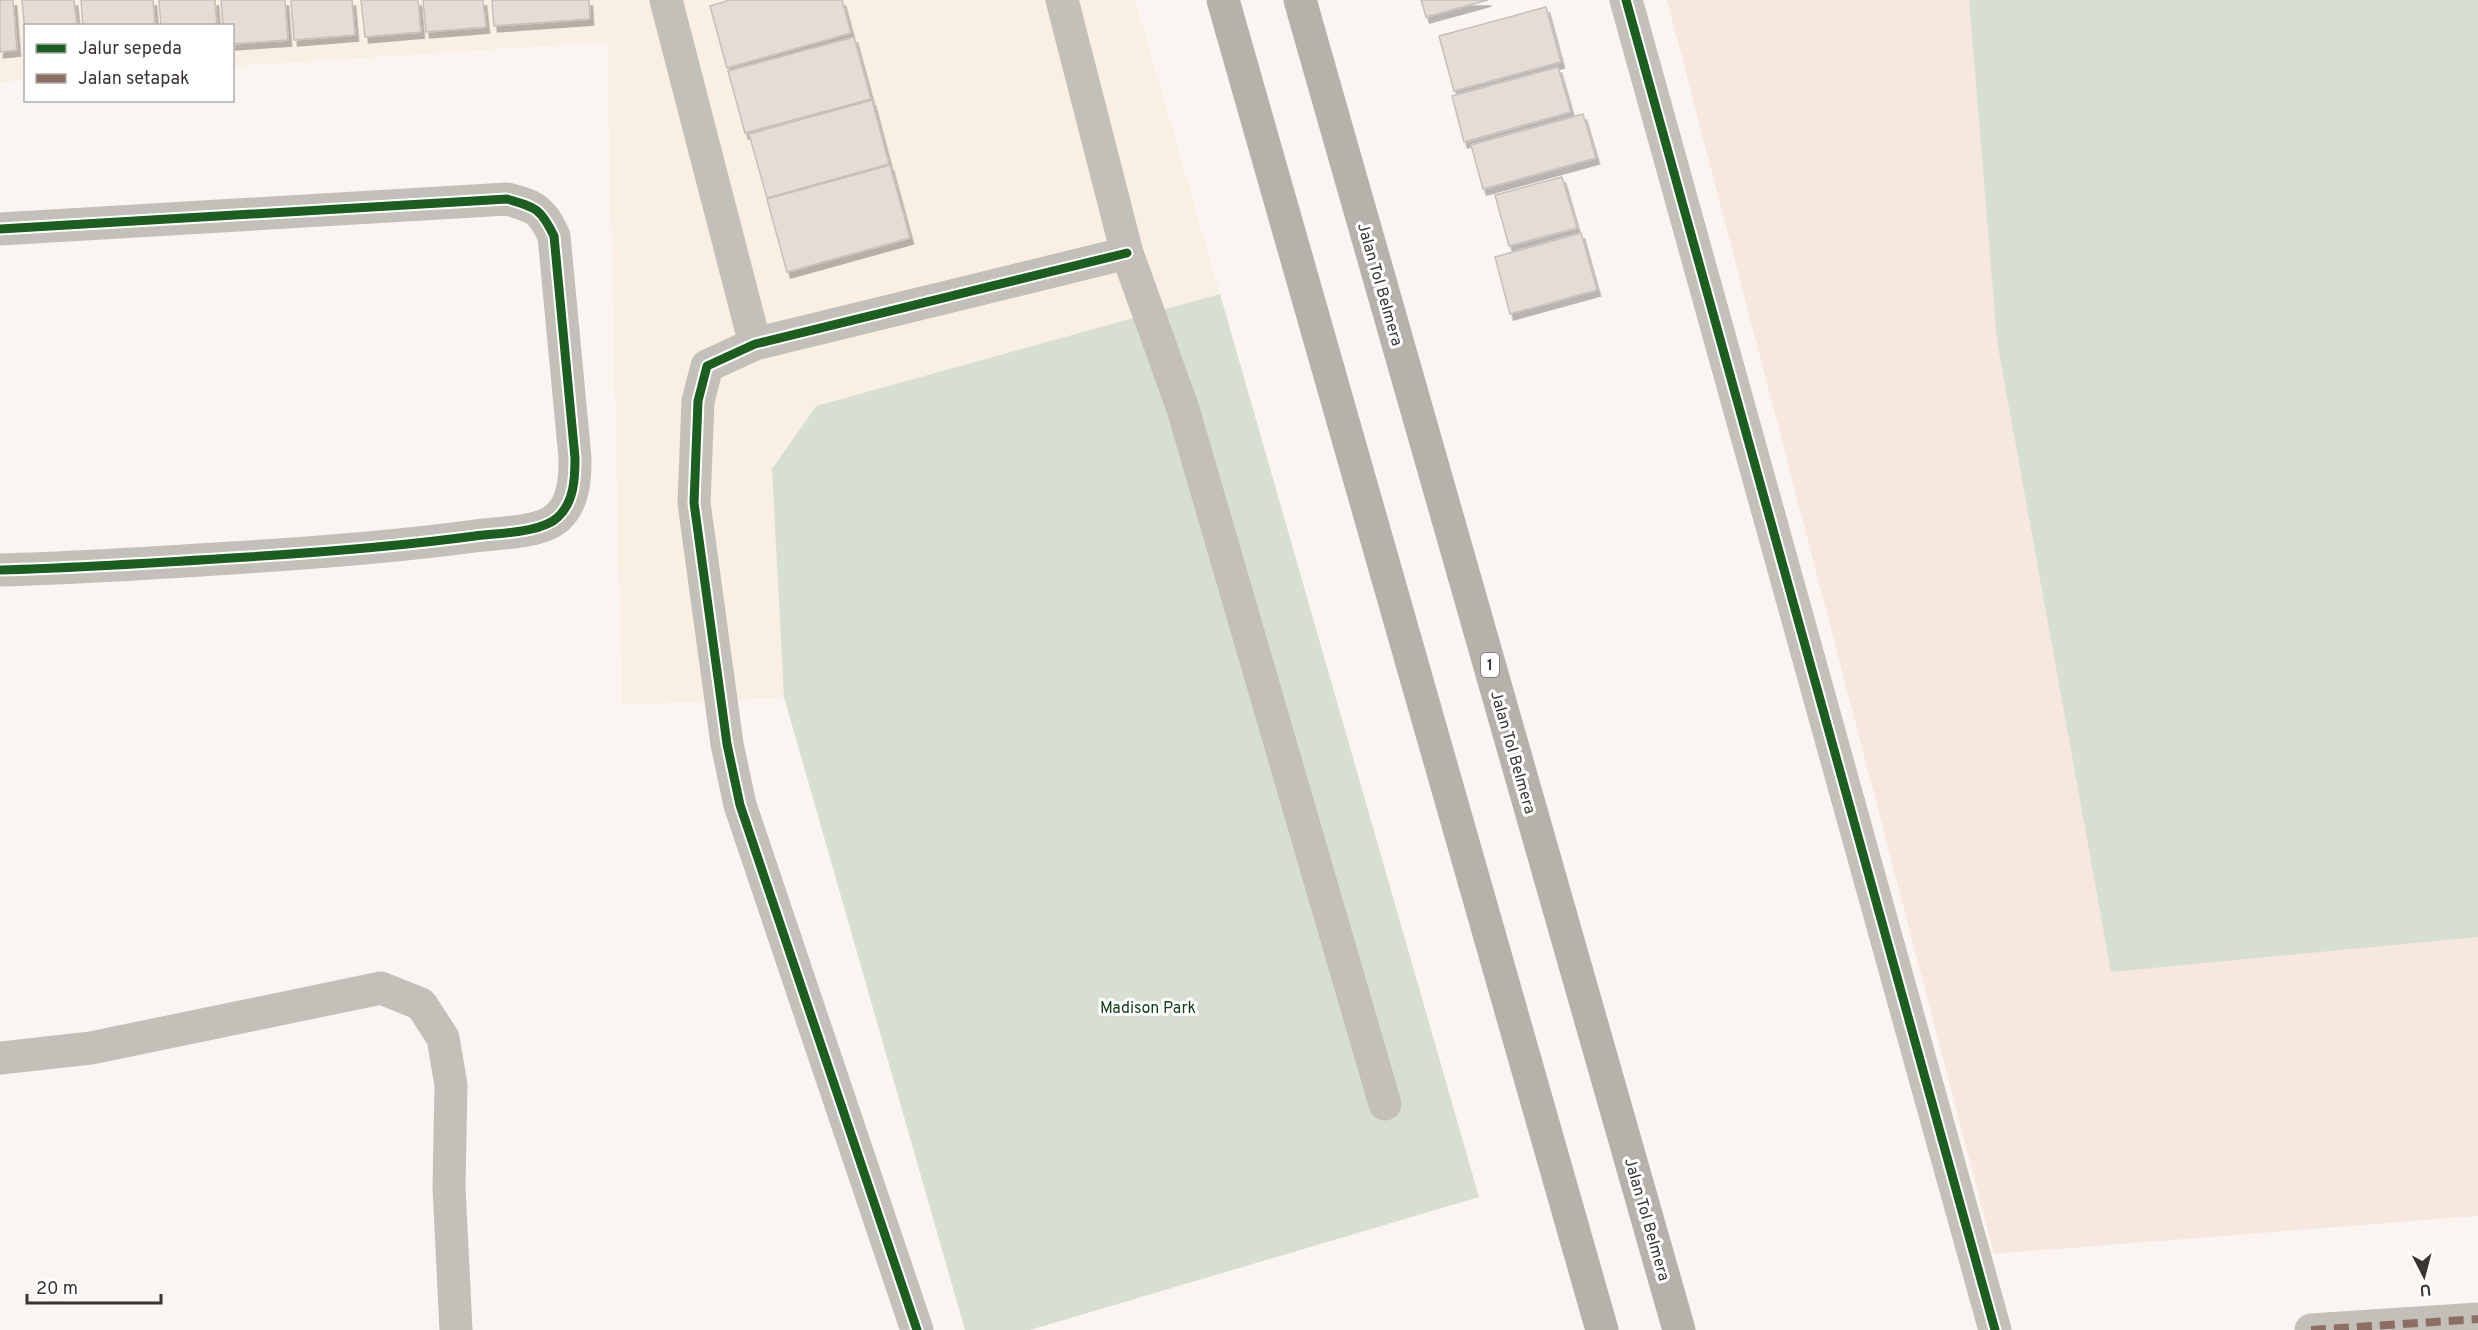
<svg xmlns="http://www.w3.org/2000/svg" width="2478" height="1330" viewBox="0 0 2478 1330" font-family="Overpass,sans-serif">
	<style>
		.commercial { fill: #f9efe2 }
		.built { fill: #f6e8df }
		.green { fill: #d7dfd2 }
		.building { fill: #e6dcd6; stroke: #c5c0bc; stroke-width: 1.5; filter: url(#shadow) }
		.lines { fill: none; stroke-linecap: round; stroke-linejoin: round }
		.minor { stroke: #c3bfb9; stroke-width: 33 }
		.highway { stroke: #b6b1aa; stroke-width: 33 }
		.quiet { stroke: #8d6e63; stroke-width: 8; stroke-dasharray: 15 8; stroke-linecap: butt }
		.cycleway-casing { stroke: #fff; stroke-width: 13 }
		.cycleway { stroke: #1b5e20; stroke-width: 9 }
		.labels { text-anchor: middle; stroke-width: 6; stroke-linejoin: round; paint-order: stroke }
		.shield { fill: #fff; stroke: #757270; stroke-width: 1.5 }
		.shield-label { font-size: 15px; font-weight: bold; fill: #3a3532 }
		.street-label { font-size: 16px; fill: #3a3532; stroke: #fff }
		.park-label { font-size: 16px; fill: #0d3d15; stroke: #fff }
	</style>
	<defs>
		<filter id="shadow"><feDropShadow dx="3.5" dy="6" stdDeviation="0" flood-color="#0004"/></filter>
	</defs>
	<rect width="100%" height="100%" fill="#fbf5f1"/>
	<!-- commercial -->
	<path class="commercial" d="M0,0H1135L1220,294L816,406L772,469L784,697L622,705L607,42L233,66L232,26H26L25,80L0,82Z"/>
	<!-- built -->
	<path class="built" d="M1667,0H2478V1216L1994,1254Z"/>
	<!-- green -->
	<path class="green" d="M1969,0H2478V937L2111,972L1997,341Z
		M1220,294L1479,1197L1030,1330H965L784,697L772,469L816,406Z"/>
	<!-- building -->
	<path class="building" d="M0,0H13L17,50L0,52Z
		M22,0H74L77,26H26V43Z
		M81,0H153L155,26H83Z
		M159,0H215L217,26H161Z
		M221,0H285L288,40L232,44V26H223Z
		M291,0H352L355,35L294,40Z
		M361,0H418L421,32L365,37Z
		M423,0H483L486,27L426,32Z
		M492,0H589L590,19L494,26Z
		M730,0H842L851,33L727,68L710,6Z
		M1421,0H1488L1426,17Z
		M1546,7L1561,62L1454,91L1439,36Z
		M854,37L871,99L745,133L728,71Z
		M1558,67L1571,112L1464,142L1452,96Z
		M872,100L889,164L767,198L749,134Z
		M1583,114L1596,158L1483,189L1471,145Z
		M890,165L910,238L787,272L767,199Z
		M1562,177L1577,228L1509,246L1495,195Z
		M1581,233L1597,290L1510,314L1495,257Z"/>
	<g class="lines">
		<!-- minor -->
		<path class="minor" d="M666,0L755,344
			M1062,0L1127,253L1183,409L1385,1104
			M1626,0L1995,1330
			M0,229L507,199C536,207 541,209 554,236L575,458C575,479 574,502 558,517C542,533 497,533 475,536C394,547 313,553 231,558C154,563 77,568 0,570
			M0,1058L91,1048L381,988L421,1004L443,1038L451,1085L449,1187L456,1330
			M917,1330L740,805L727,744L694,503L698,401L707,366L755,344L1127,253
			M2311,1330L2478,1319"/>
		<!-- highway -->
		<path class="highway" d="M1223,0L1602,1330
			M1300,0L1679,1330"/>
		<!-- quiet -->
		<path class="quiet" d="M2311,1330L2478,1319"/>
		<defs>
			<path id="cycleway" d="M1626,0L1995,1330
				M0,229L507,199C536,207 541,209 554,236L575,458C575,479 574,502 558,517C542,533 497,533 475,536C394,547 313,553 231,558C154,563 77,568 0,570
				M917,1330L740,805L727,744L694,503L698,401L707,366L755,344L1127,253"/>
		</defs>
		<!-- cycleway casing -->
		<use href="#cycleway" class="cycleway-casing"/>
		<!-- cycleway -->
		<use href="#cycleway" class="cycleway"/>
	</g>
	<g class="labels">
		<!-- shield labels -->
		<rect class="shield" x="1481" y="653" width="18" height="24" rx="4.5"/>
		<g class="shield-label">
			<text x="1490" y="670">1</text>
		</g>
		<!-- street labels -->
		<g class="street-label">
			<text transform="translate(1381 284) rotate(74)" y="6">Jalan Tol Belmera</text>
			<text transform="translate(1514 752) rotate(74)" y="6">Jalan Tol Belmera</text>
			<text transform="translate(1648 1219) rotate(74)" y="6">Jalan Tol Belmera</text>
		</g>
		<!-- park labels -->
		<g class="park-label">
			<text x="1148" y="1013">Madison Park</text>
		</g>
	</g>
	<!-- legend -->
	<rect x="24" y="24" width="210" height="78" fill="#ffffff" stroke="#b0aead" stroke-width="1.5"/>
	<rect x="36" y="44" width="30" height="9" fill="#1b5e20" stroke="#b0aead" stroke-width="1.5"/>
	<text x="78" y="54" font-size="18" fill="#3a3532">Jalur sepeda</text>
	<rect x="36" y="74" width="30" height="9" fill="#8d6e63" stroke="#b0aead" stroke-width="1.5"/>
	<text x="78" y="84" font-size="18" fill="#3a3532">Jalan setapak</text>
	<!-- north arrow -->
	<g transform="translate(2424 1276) rotate(174)" stroke="#ffffff" stroke-width="4.5" paint-order="stroke">
	<path d="M0-4.5L10 22L0 15L-10 22Z" fill="#3a3532"/>
	<text y="-9" font-size="16" font-weight="bold" text-anchor="middle" fill="#3a3532">U</text>
	</g>
	<!-- scale -->
	<path d="M27 1294v9h134v-9" fill="none" stroke="#3a3532" stroke-width="3"/>
	<text x="36" y="1294" font-size="18" fill="#3a3532" stroke="#ffffff" stroke-width="4.5" paint-order="stroke">20 m</text>
</svg>
